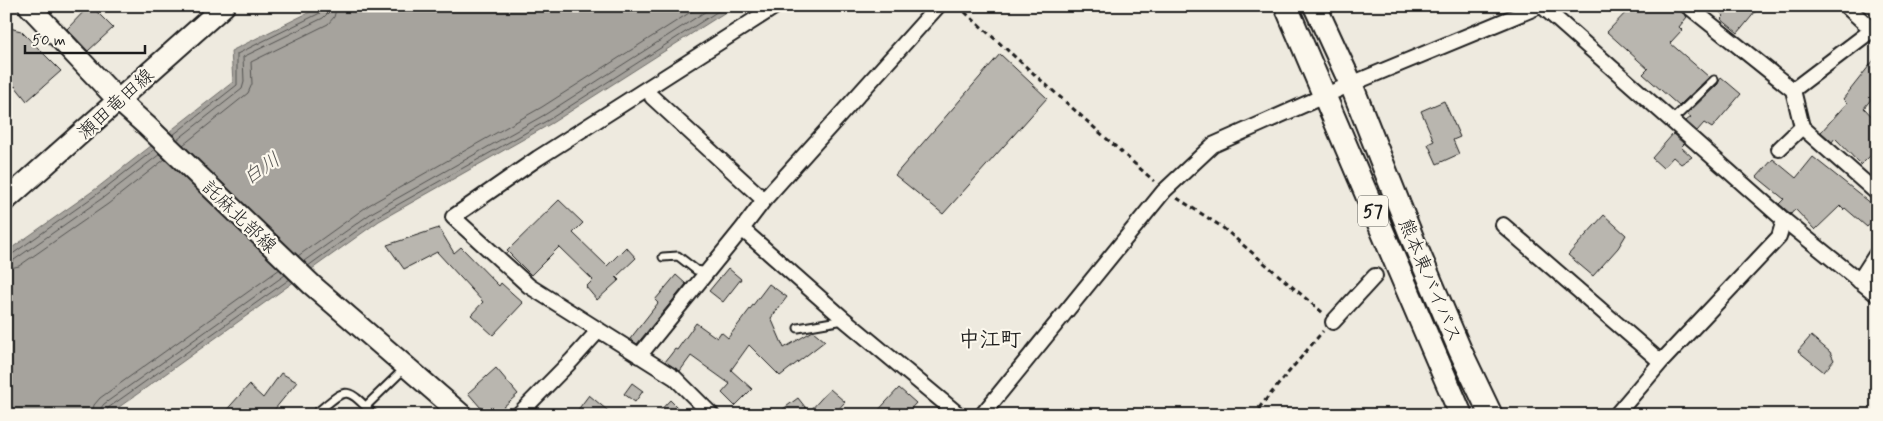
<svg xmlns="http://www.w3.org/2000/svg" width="1883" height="421" viewBox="0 0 1883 421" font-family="Mynerve,'Klee One',sans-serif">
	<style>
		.water { fill: #a6a39d; stroke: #6f6d69 }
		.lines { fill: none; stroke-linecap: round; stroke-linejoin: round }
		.shore { stroke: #535250; stroke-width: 1 }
		.building { fill: #b9b6af; stroke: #1c1c1c }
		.service-casing { stroke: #1c1c1c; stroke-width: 11 }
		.minor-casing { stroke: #1c1c1c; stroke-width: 18 }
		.secondary-casing { stroke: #1c1c1c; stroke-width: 24 }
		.trunk-casing { stroke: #1c1c1c; stroke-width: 26 }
		.path { stroke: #1c1c1c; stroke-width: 3; stroke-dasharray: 5 4; stroke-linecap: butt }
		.service { stroke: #fbf7ec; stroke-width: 7 }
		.minor { stroke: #fbf7ec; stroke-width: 14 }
		.secondary { stroke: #fbf7ec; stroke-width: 20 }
		.trunk { stroke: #fbf7ec; stroke-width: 22 }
		.labels { text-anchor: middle; stroke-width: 4.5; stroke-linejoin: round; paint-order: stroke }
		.shield { fill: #fbf7ec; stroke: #5f5e5a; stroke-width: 1 }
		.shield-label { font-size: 18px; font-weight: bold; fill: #1c1c1c }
		.street-label { font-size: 19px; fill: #1c1c1c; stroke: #fbf7ec }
		.water-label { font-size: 20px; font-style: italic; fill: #5a5956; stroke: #fbf7ec }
		.quarter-label { font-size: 21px; font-weight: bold; fill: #1c1c1c; stroke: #fbf7ec }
	</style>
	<rect width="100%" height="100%" fill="#eeeadf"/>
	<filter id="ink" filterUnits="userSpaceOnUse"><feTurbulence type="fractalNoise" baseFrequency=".02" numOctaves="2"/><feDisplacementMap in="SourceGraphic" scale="10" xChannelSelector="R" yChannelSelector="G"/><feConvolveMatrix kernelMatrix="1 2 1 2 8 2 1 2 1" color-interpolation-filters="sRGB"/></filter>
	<g filter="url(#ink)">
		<!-- water -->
		<path class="water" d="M322,6H735L552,123L379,221L108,415H6V252L97,188L233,82L231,51Z"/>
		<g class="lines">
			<!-- shore -->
			<path class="shore" d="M173,135L237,85V54L320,13L323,6
				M177,140L242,89L244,82L243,57L323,18L328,13L329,6
				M183,145L248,93L252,84L251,62L328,24L334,17L337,6
				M6,256L11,255L100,192L155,149
				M298,256L369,205L542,107L700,6
				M304,261L373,212L546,114L714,6
				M6,262L14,260L104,197L160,154
				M308,266L376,217L550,119L726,6
				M6,269L19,266L108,204L165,159
				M92,415L94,405L100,398L280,269
				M100,415L101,408L104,404L285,275
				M106,415L108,408L290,279"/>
		</g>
		<!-- building -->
		<path class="building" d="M89,6H91L113,28L88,51L67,29Z
			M1632,6H1674L1687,17L1679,27L1682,30L1670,43L1709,77L1679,106L1643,74L1648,69L1607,32Z
			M1713,6H1760L1738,33L1721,19L1724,16Z
			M6,27L21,31L61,71L27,101L15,86L6,94Z
			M1000,54L1047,98L943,214L895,175Z
			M1877,56V92L1864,108L1877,122V149L1861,165L1835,138L1832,142L1821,132L1847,103L1843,99Z
			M1721,77L1741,94L1712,128L1704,123L1697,131L1686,121L1691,117L1687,114L1718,84Z
			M1444,101L1460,137L1453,140L1459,154L1437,164L1428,144L1434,141L1421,111Z
			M1673,134L1684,144L1681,147L1692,157L1681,164L1673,157L1663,168L1652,158Z
			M1813,157L1877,208V215L1867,227L1845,208L1844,210L1840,206L1815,230L1795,209L1791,214L1779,204L1784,199L1757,177L1773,159L1796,178Z
			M559,200L583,223L573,233L607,266L626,247L636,258L616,277L619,280L597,300L586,287L593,280L559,247L531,275L507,251Z
			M1604,215L1626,235L1618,248L1593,276L1568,255Z
			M439,228L454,253L461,247L499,286L501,283L523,303L493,335L471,315L483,302L437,252L404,269L387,245Z
			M728,268L741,279L723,302L709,291Z
			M676,275L686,284L637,344L630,339L658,303L655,300Z
			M769,284L787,297L771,318L784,348L813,331L825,341L780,376L749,345L731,370L752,389L735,406L722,393L730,384L691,356L680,371L665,362L675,349L677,350L696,323L717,338L721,332L728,338Z
			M1811,336L1830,352L1834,360L1824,372L1798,351Z
			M496,368L518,394L494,415H487L468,393Z
			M281,373L297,382L270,415H222L249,385L263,398Z
			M632,383L643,391L635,402L624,394Z
			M899,388L916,403L905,415H874Z
			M830,389L845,402L833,415H775L798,398L809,412Z
			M589,395L613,415H574Z
			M670,400L685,415H656Z"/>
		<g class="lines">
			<defs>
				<path id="service" d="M1671,121L1714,80L1680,113
					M663,257L678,256L696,270L707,272
					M798,328L844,320
					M366,406L405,368
					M314,415C347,388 344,384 374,415"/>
				<path id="minor" d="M1542,6L1784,220L1877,295
					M1688,6L1793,90L1872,30
					M1846,6L1877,34
					M652,97L764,200
					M1802,127L1877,193
					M1779,149L1802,127L1793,90
					M1503,225L1661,362
					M742,229L845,320L959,415
					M1859,281L1877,253
					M1333,322L1375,276
					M639,356L742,229L764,200L938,6
					M518,415L572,360L599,330
					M712,415L675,378L529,286L453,217L538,158L776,6
					M982,415L1164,191L1213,145L1351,84L1540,6
					M1616,415L1661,362L1779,237L1784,220"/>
				<path id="secondary" d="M29,6L118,100L147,126L312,285L462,415
					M6,200L224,6"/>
				<path id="trunk" d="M1286,6L1461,415
					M1315,6L1351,84L1413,240L1460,350L1491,415"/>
			</defs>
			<!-- service casing -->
			<use href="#service" class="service-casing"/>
			<!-- minor casing -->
			<use href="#minor" class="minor-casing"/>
			<!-- secondary casing -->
			<use href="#secondary" class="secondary-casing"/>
			<!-- trunk casing -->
			<use href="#trunk" class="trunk-casing"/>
			<!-- path -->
			<path class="path" d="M958,6L1154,181
				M1177,198L1222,227L1323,313
				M1253,415L1323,331"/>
			<!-- service -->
			<use href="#service" class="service"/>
			<!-- minor -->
			<use href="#minor" class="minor"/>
			<!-- secondary -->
			<use href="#secondary" class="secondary"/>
			<!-- trunk -->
			<use href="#trunk" class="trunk"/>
		</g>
	</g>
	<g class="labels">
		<!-- shield labels -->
		<rect class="shield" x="1358" y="195.5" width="30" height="31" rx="4"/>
		<g class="shield-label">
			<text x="1373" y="217">57</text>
		</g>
		<!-- street labels -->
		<g class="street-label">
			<text transform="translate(115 103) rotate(-42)" y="7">瀬田竜田線</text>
			<text transform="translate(240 216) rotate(44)" y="7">託麻北部線</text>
			<text transform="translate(1431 280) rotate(67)" y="7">熊本東バイパス</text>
		</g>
		<!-- water labels -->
		<g class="water-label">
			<text transform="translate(261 168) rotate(-34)" y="7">白川</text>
		</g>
		<!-- quarter labels -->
		<g class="quarter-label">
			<text x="990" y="346">中江町</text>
		</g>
	</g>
	<!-- margin -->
	<rect width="1883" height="421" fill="none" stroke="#fbf7ec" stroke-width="25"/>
	<rect x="12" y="12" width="1858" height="396" fill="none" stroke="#1c1c1c" stroke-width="2" filter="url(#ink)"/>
	<!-- scale -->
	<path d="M25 45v8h120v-8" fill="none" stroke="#1c1c1c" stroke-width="2.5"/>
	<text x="32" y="45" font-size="15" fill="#1c1c1c" stroke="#fbf7ec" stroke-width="4" paint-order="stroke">50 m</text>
</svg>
